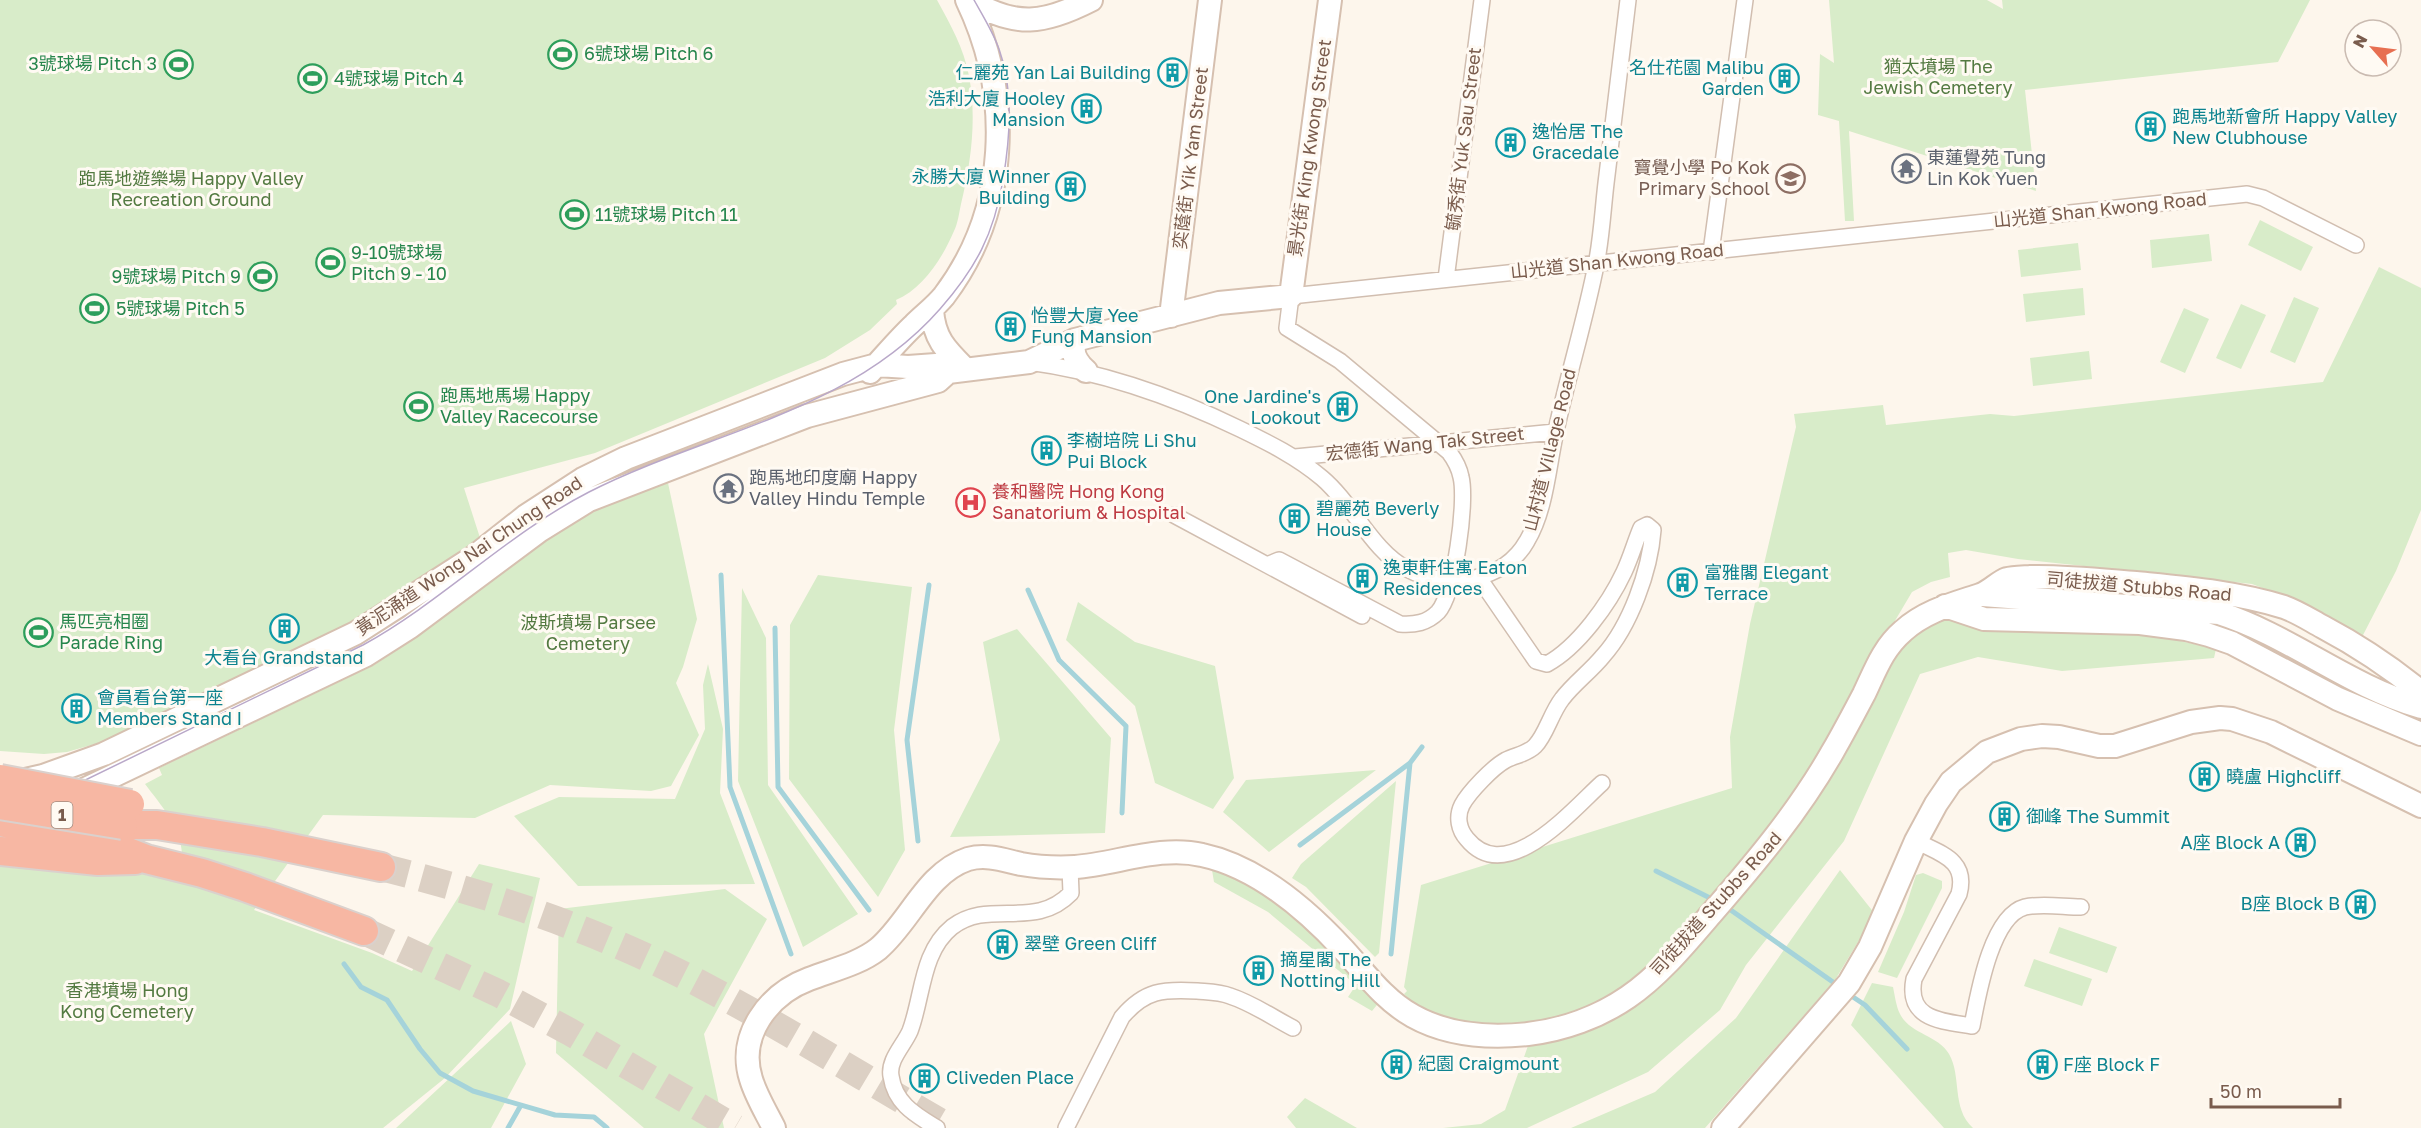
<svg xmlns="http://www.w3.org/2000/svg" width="2421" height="1128" viewBox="0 0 2421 1128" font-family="'Golos Text','Noto Sans TC',sans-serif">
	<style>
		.green { fill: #d8ecc9 }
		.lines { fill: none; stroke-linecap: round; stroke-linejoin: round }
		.stream { stroke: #a5d3da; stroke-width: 5 }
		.highway-tunnel { stroke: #dcd0c4; stroke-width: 28; stroke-dasharray: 28 14; stroke-linecap: butt }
		.street-casing { stroke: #d1beb0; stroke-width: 18 }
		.secondary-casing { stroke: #d6c0b0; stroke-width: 26 }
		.highway-casing { stroke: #dad1cd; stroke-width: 32 }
		.street { stroke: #fff; stroke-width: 15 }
		.secondary { stroke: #fff; stroke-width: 22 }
		.highway { stroke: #f7b7a3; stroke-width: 28 }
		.tram { stroke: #b9a8c9; stroke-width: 1.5 }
		.highway-bridge-casing { stroke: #dad1cd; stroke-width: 32; stroke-linecap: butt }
		.highway-bridge { stroke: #f7b7a3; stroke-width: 28 }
		.labels { text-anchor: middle; stroke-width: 6; stroke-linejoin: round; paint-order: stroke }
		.shield { fill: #fffaf3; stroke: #a28b7f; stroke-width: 1.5 }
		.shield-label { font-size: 16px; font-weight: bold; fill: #7a5c4d }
		.leisure-label { font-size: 18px; fill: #27864d; stroke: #fffaf3; text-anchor: start }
		.park-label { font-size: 18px; fill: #537a41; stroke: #fffaf3 }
		.culture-label { font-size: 18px; fill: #0d838f; stroke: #fffaf3; text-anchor: start }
		.street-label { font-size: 18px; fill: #7a5c4d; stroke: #fffaf3 }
		.worship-label { font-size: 18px; fill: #5b616d; stroke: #fffaf3; text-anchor: start }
		.education-label { font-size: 18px; fill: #785e54; stroke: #fffaf3; text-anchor: end }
		.health-label { font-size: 18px; fill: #be3a42; stroke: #fffaf3; text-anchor: start }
	</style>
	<rect width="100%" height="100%" fill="#fdf6ec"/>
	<!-- green -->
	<path class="green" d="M0,0H937C950,24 964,48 969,76C977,118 971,163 961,204C959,213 958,223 954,231C943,257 923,289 896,300L897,304L870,330L825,358L595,453L464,488L482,544L362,620L112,739L67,752L44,754L0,751Z
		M1829,0H1987L2003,9L2002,0H2310L2278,62L2025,90L2036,191L1849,131L1854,221H1845L1839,121L1818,115L1820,54L1834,63Z
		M2260,220L2313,247L2301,271L2248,245Z
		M2209,234L2212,261L2152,268L2150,240Z
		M2078,243L2081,270L2021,277L2018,250Z
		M2379,267L2421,288V510L2396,571L2362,637L2281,595L2252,584L2018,559L1966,550L1948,553L1950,577L1931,582L1912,592L1857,685L1836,726L1782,817L1675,945L1614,998L1556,1019L1482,1030L1420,1009L1404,994L1407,991L1404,987L1421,885L1732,788L1730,737L1750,624L1796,427L1794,414L1883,405L1886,425L1990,414L2014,416L2323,382Z
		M2083,288L2085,315L2026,322L2023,294Z
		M2294,297L2319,308L2295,363L2270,352Z
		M2241,304L2266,315L2241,369L2216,358Z
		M2184,308L2209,319L2185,373L2160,362Z
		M2089,351L2092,379L2033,386L2030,358Z
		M668,483L697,619L683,667L676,683L699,735L671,786L651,791L550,785L475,818L323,815L254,910L372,953L412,971L479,864L540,878L510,1009L445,1078L383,1128H0V855L147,868L146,875L178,882C180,873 182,863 182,854C181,827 160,804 145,784L162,775L159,768L374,665L417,637L549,536L605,506Z
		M818,575L912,587L894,730L905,850L878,897L789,779L790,625Z
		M742,588L766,638L768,785L858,914L803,947L738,781Z
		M1078,602L1135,642L1215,666L1234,778L1213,809L1155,783L1135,706L1066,640Z
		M1943,615L2136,631L2216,649L2214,658L2062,671L1978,657L1920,674L1844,841L1746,965L1720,1010L1648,1072L1527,1128H1443L1481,1124L1505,1110L1529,1043L1662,977L1906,635Z
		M1017,629L1111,738L1105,833L950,837L1000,740L983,642Z
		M708,664L723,729L720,793L755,884L578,886L514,816L559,797L675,799L705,729L703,685Z
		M1376,770L1269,852L1223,812L1246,780Z
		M1396,781L1379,953L1375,957L1306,887L1292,878L1301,864Z
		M1214,866L1239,877L1293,911L1381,1000L1372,1011L1348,997L1356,985L1268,912L1214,882L1212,870Z
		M1840,870L1875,914L1835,980L1705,1128H1571L1655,1092L1736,1018Z
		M1923,873L1942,881V888L1897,978L1878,972L1904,912L1916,875Z
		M725,889L767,919L704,1034L724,1128H644L556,1053L559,909Z
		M2059,927L2117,947L2107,973L2049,953Z
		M2034,959L2092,979L2082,1006L2024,986Z
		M1872,983L1893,987C1895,996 1896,1006 1900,1014C1910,1034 1938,1035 1949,1054C1962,1076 1951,1108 1973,1128H1944L1851,1025Z
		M511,1021L526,1064L491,1128H396Z
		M1305,1098L1357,1128H1296L1287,1117Z"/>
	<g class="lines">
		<!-- stream -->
		<path class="stream" d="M721,575L730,787L791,954
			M1028,590L1059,660L1126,726L1122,813
			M775,628L778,787L869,910
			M918,841L907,740L929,585
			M1300,845L1410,763L1422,747
			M1656,871L1714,900
			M1725,906L1840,987
			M1391,954L1410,763
			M344,964L361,987L387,1000L420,1049L440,1073L473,1091L555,1115L594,1117L607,1128
			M1847,993L1865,1005L1907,1049
			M508,1128L521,1105"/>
		<!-- highway-tunnel -->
		<path class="highway-tunnel" d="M381,867C472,890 562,918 648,958C752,1007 850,1070 950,1128
			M364,931L498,993L570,1032L735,1128"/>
		<defs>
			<path id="street" d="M1711,252L1745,0
				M1446,279L1482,0
				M1029,362C1104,372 1172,396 1240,429C1269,443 1297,457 1322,478C1353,504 1372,551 1407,569C1447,590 1504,582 1527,541C1546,509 1548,466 1556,431C1568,375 1585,321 1596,265C1602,236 1603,205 1607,175C1614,117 1621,58 1628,0
				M1295,457L1555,432
				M1174,515L1362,616
				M1267,565L1279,560L1400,624C1415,625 1427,623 1438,612C1455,593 1467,501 1461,477C1459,467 1455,460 1449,452L1340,361L1287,328L1291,296L2247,194L2263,198L2356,245
				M1479,578L1536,661L1547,664C1578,647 1609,604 1624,572C1631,557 1635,542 1641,528L1647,525L1653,530C1650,571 1630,626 1603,656C1590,672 1574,683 1562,699C1551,713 1546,735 1535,746C1527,754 1516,755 1506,760C1493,767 1469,792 1462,805C1456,817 1459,830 1467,839C1507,888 1573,809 1602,783
				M1916,841C1941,854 1968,860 1959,894L1914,979C1906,1020 1942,1021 1972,1026C1978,995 1991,916 2025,907C2042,903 2064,907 2081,907
				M937,1128C916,1115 895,1104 891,1076C888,1060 904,1045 910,1031C923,997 921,952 952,927C990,898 1034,931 1071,893L1070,868
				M1066,1128L1122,1017C1145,990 1163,989 1197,991C1208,992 1220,992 1230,996C1252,1003 1272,1017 1293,1028"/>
			<path id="secondary" d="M969,0C1016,28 1044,24 1091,0
				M932,310C934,338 945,349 964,368
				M1171,316L1210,0
				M1075,340C1070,353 1077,363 1086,371
				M870,372C885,356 899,339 914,325C924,315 935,307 944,296C1009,210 1013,96 967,0
				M1983,595L2219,613C2291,636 2348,686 2421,707
				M1945,606L1984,619L2140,623L2186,629L2209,635L2232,643L2338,699L2421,734
				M21,781L43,776L104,754L356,633L474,557L526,516L583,479L626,458L843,374L877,365L908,367L936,365L948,372L1029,362L1075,340L1219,303L1291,296L1330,0
				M71,796L366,655L410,627L539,531L589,500L807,416L938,381L948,372
				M774,1128C766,1112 756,1096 751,1079C737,1035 769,994 809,979C832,970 859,964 878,949C910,922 926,873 968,859C987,854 1003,860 1021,864C1038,867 1057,868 1075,867C1116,864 1161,845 1202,855C1258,867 1306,909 1343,949C1365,973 1384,1000 1413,1016C1447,1035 1490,1038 1528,1034C1563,1030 1599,1017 1628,997C1660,975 1686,943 1711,914C1756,862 1799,811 1833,751C1844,732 1854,713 1864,694C1875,671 1883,648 1903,631C1925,611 1953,604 1980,595C1990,592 1998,582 2007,579C2009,578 2027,577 2029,577C2065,576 2100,580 2136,583C2186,588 2236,592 2284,607C2298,612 2310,620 2323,627C2357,645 2390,667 2421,692
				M1723,1128L1849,983L1870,947L1916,841L1936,804L1951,782L1987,752L2021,739L2042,736L2059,737L2099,746H2115L2191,722L2220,718L2232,719L2271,732L2421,806"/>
			<path id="highway" d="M0,822L103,842L146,859L202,873L245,887L364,931
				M123,825H157L262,842L381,867
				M0,851L98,861L135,860"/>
		</defs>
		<!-- street casing -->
		<use href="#street" class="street-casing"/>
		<!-- secondary casing -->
		<use href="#secondary" class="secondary-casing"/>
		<!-- highway casing -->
		<use href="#highway" class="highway-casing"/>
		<!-- street -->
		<use href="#street" class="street"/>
		<!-- secondary -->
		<use href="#secondary" class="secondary"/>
		<!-- highway -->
		<use href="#highway" class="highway"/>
		<!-- tram -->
		<path class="tram" d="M0,816L36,804L363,645C443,601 507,534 589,492C707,432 849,413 940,309C976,268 994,234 1003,180C1010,138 1014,90 999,49C993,32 983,16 974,0"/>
		<defs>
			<path id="highway-bridge" d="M0,779L130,804
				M0,805L123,825"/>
		</defs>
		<!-- highway-bridge casing -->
		<use href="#highway-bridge" class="highway-bridge-casing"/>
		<!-- highway-bridge -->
		<use href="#highway-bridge" class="highway-bridge"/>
	</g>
	<!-- icons -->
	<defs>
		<symbol id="stadium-ring" viewBox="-11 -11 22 22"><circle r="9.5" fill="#fffaf3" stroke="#2e9e5b" stroke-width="1.5"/><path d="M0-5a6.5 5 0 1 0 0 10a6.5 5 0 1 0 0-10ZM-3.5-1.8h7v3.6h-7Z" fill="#2e9e5b"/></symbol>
		<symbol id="building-ring" viewBox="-11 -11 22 22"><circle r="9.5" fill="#fffaf3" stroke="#0f9aa8" stroke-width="1.5"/><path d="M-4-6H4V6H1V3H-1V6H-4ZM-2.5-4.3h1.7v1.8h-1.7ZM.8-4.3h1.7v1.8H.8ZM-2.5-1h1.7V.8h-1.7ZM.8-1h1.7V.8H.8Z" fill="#0f9aa8"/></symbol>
		<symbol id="temple-ring" viewBox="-11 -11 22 22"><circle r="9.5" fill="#fffaf3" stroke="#6b7280" stroke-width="1.5"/><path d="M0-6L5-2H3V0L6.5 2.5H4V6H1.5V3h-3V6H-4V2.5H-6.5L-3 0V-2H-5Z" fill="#6b7280"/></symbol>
		<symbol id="school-ring" viewBox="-11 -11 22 22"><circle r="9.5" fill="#fffaf3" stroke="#8d6e63" stroke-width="1.5"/><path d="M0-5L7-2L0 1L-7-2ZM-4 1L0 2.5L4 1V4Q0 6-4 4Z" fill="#8d6e63"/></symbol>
		<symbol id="hospital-ring" viewBox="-11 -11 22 22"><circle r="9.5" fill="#fffaf3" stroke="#e0444e" stroke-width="1.5"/><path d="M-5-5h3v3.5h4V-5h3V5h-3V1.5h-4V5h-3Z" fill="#e0444e"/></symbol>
	</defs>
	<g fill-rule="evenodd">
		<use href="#stadium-ring" x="546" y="38" width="33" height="33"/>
		<use href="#stadium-ring" x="162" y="48" width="33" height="33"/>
		<use href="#building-ring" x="1156" y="56" width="33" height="33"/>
		<use href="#building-ring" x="1768" y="62" width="33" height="33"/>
		<use href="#stadium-ring" x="296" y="62" width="33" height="33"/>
		<use href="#building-ring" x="1070" y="92" width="33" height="33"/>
		<use href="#building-ring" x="2134" y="110" width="33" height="33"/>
		<use href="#building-ring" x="1494" y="126" width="33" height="33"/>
		<use href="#temple-ring" x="1890" y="152" width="33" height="33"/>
		<use href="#school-ring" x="1774" y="162" width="33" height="33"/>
		<use href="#building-ring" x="1054" y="170" width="33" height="33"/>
		<use href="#stadium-ring" x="558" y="198" width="33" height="33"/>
		<use href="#stadium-ring" x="314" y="246" width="33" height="33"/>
		<use href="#stadium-ring" x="246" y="260" width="33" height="33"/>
		<use href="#stadium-ring" x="78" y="292" width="33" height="33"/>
		<use href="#building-ring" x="994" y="310" width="33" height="33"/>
		<use href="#stadium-ring" x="402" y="390" width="33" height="33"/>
		<use href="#building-ring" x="1326" y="390" width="33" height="33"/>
		<use href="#building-ring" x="1030" y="434" width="33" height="33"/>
		<use href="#temple-ring" x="712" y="472" width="33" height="33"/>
		<use href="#hospital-ring" x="954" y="486" width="33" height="33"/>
		<use href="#building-ring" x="1278" y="502" width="33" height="33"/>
		<use href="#building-ring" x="1346" y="562" width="33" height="33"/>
		<use href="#building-ring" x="1666" y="566" width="33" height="33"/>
		<use href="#building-ring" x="268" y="612" width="33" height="33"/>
		<use href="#stadium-ring" x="22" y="616" width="33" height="33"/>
		<use href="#building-ring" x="60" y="692" width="33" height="33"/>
		<use href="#building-ring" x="2188" y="760" width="33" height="33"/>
		<use href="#building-ring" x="1988" y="800" width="33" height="33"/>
		<use href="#building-ring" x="2284" y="826" width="33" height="33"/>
		<use href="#building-ring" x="2344" y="888" width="33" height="33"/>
		<use href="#building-ring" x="986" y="928" width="33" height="33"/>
		<use href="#building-ring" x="1242" y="954" width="33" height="33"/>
		<use href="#building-ring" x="1380" y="1048" width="33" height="33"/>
		<use href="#building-ring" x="2026" y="1048" width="33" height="33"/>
		<use href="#building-ring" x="908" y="1062" width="33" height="33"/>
	</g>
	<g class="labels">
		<!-- shield labels -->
		<rect class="shield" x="51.5" y="802" width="21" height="26" rx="4.5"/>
		<g class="shield-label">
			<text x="62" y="821">1</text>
		</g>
		<!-- leisure labels -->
		<g class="leisure-label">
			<text x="584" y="60">6號球場 Pitch 6</text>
			<text x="157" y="70" text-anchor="end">3號球場 Pitch 3</text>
			<text x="334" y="85">4號球場 Pitch 4</text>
			<text x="595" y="221">11號球場 Pitch 11</text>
			<text x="351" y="259">9-10號球場<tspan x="351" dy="21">Pitch 9 - 10</tspan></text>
			<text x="241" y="283" text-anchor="end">9號球場 Pitch 9</text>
			<text x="116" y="315">5號球場 Pitch 5</text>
			<text x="440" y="402">跑馬地馬場 Happy<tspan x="440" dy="21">Valley Racecourse</tspan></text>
			<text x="59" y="628">馬匹亮相圈<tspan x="59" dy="21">Parade Ring</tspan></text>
		</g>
		<!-- park labels -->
		<g class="park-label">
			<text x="1938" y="73">猶太墳場 The<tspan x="1938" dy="21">Jewish Cemetery</tspan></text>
			<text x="191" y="185">跑馬地遊樂場 Happy Valley<tspan x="191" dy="21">Recreation Ground</tspan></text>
			<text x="588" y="629">波斯墳場 Parsee<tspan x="588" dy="21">Cemetery</tspan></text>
			<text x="127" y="997">香港墳場 Hong<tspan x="127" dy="21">Kong Cemetery</tspan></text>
		</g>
		<!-- culture labels -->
		<g class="culture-label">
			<text x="1764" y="74" text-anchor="end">名仕花園 Malibu<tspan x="1764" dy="21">Garden</tspan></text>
			<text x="1151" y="79" text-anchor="end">仁麗苑 Yan Lai Building</text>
			<text x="1065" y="105" text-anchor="end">浩利大廈 Hooley<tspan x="1065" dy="21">Mansion</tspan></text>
			<text x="2172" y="123">跑馬地新會所 Happy Valley<tspan x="2172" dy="21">New Clubhouse</tspan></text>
			<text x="1532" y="138">逸怡居 The<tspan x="1532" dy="21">Gracedale</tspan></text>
			<text x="1050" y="183" text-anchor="end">永勝大廈 Winner<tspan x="1050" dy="21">Building</tspan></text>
			<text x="1031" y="322">怡豐大廈 Yee<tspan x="1031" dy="21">Fung Mansion</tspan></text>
			<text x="1321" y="403" text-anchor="end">One Jardine's<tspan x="1321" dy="21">Lookout</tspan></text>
			<text x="1067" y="447">李樹培院 Li Shu<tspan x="1067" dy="21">Pui Block</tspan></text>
			<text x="1316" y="515">碧麗苑 Beverly<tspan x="1316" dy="21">House</tspan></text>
			<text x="1383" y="574">逸東軒住寓 Eaton<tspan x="1383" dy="21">Residences</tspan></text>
			<text x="1704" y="579">富雅閣 Elegant<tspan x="1704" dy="21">Terrace</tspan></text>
			<text x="284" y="664" text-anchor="middle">大看台 Grandstand</text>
			<text x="97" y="704">會員看台第一座<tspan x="97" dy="21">Members Stand I</tspan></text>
			<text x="2226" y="783">曉盧 Highcliff</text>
			<text x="2026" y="823">御峰 The Summit</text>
			<text x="2280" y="849" text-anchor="end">A座 Block A</text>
			<text x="2340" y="910" text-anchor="end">B座 Block B</text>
			<text x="1024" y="950">翠壁 Green Cliff</text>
			<text x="1280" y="966">摘星閣 The<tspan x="1280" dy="21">Notting Hill</tspan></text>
			<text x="1418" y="1070">紀園 Craigmount</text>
			<text x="2063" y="1071">F座 Block F</text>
			<text x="946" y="1084">Cliveden Place</text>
		</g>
		<!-- street labels -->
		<g class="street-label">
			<text transform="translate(1464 139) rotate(-83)" y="6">毓秀街 Yuk Sau Street</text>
			<text transform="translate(1310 148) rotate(-82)" y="6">景光街 King Kwong Street</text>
			<text transform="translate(1191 158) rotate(-83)" y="6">奕蔭街 Yik Yam Street</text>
			<text transform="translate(2100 210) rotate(-6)" y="6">山光道 Shan Kwong Road</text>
			<text transform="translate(1617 261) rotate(-6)" y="6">山光道 Shan Kwong Road</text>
			<text transform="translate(1425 444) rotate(-6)" y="6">宏德街 Wang Tak Street</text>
			<text transform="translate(1550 450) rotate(-76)" y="6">山村道 Village Road</text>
			<text transform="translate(469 556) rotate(-34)" y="6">黃泥涌道 Wong Nai Chung Road</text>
			<text transform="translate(2139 587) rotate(5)" y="6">司徒拔道 Stubbs Road</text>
			<text transform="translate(1716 904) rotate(-48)" y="6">司徒拔道 Stubbs Road</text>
		</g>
		<!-- worship labels -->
		<g class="worship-label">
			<text x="1927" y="164">東蓮覺苑 Tung<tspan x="1927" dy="21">Lin Kok Yuen</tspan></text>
			<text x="749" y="484">跑馬地印度廟 Happy<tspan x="749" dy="21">Valley Hindu Temple</tspan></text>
		</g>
		<!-- education labels -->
		<g class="education-label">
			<text x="1770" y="174">寶覺小學 Po Kok<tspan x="1770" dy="21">Primary School</tspan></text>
		</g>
		<!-- health labels -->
		<g class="health-label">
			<text x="992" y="498">養和醫院 Hong Kong<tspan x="992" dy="21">Sanatorium &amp; Hospital</tspan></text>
		</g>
	</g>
	<!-- north arrow -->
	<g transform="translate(2373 48) rotate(298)"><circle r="28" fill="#fffaf3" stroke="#cabbb1" stroke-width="1.5"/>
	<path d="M0-4.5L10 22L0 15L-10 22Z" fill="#e76f51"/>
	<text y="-9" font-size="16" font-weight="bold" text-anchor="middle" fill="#7a5c4d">N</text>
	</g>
	<!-- scale -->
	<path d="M2211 1098v9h129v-9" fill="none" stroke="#7a5c4d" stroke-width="3"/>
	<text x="2220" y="1098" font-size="18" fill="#7a5c4d" stroke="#fffaf3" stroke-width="4.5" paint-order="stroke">50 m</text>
</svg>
